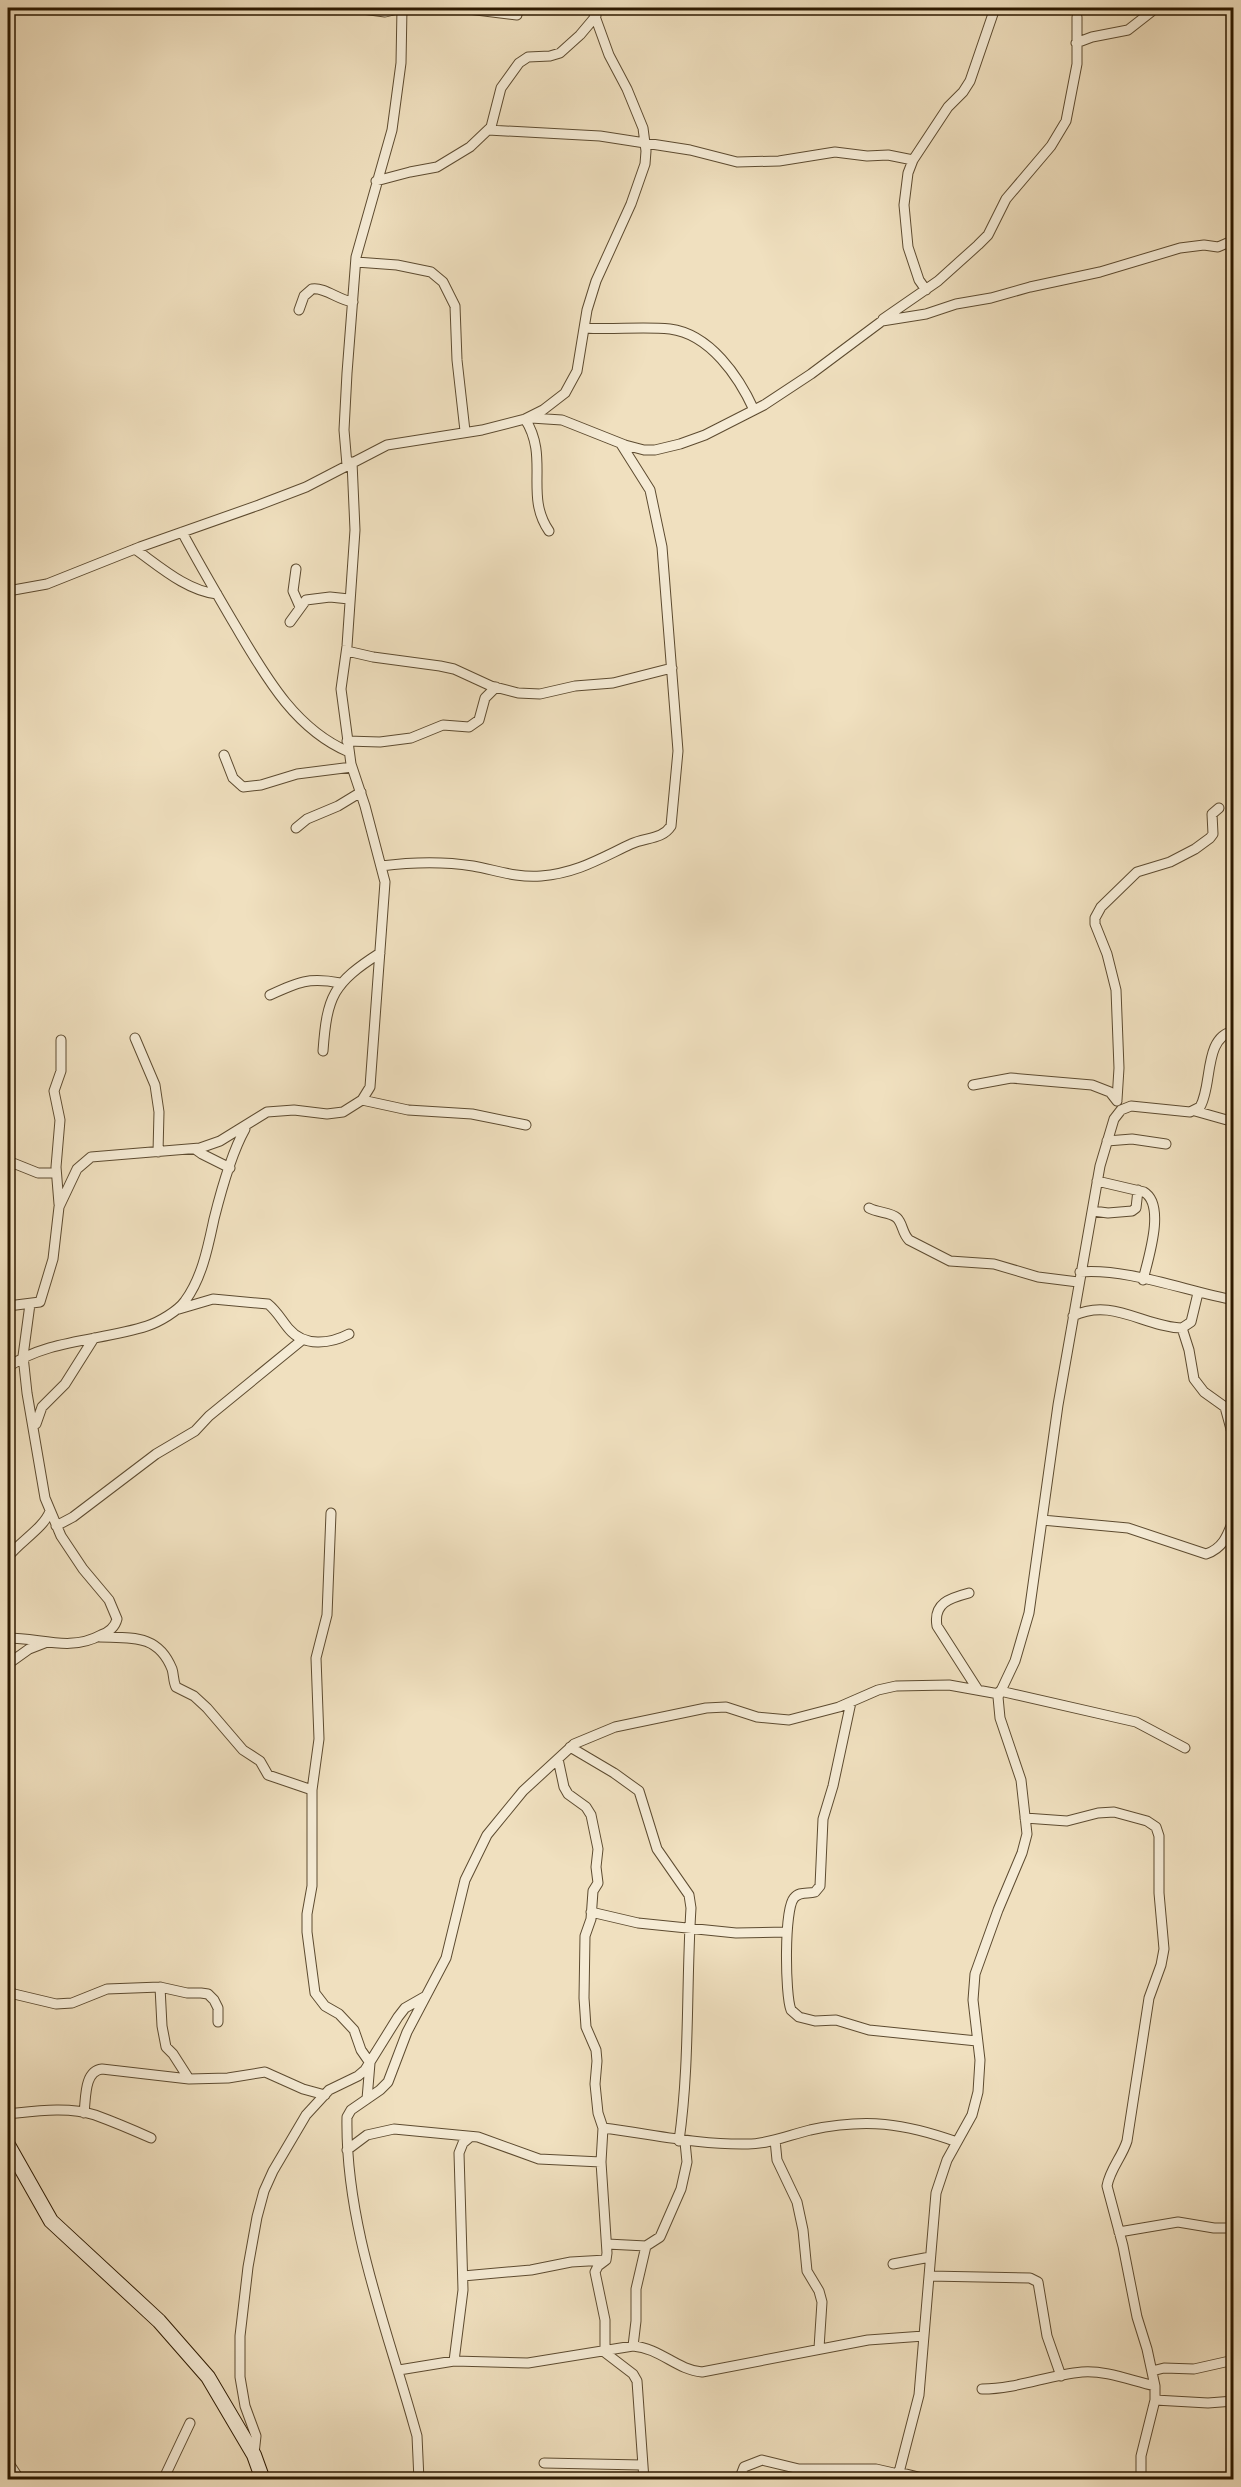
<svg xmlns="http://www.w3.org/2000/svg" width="1241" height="2487" viewBox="0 0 1241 2487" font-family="'IM FELL English',serif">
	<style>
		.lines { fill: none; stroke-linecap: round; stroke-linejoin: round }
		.street-casing { stroke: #5d4b30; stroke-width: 11 }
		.secondary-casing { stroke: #2c1900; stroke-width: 16 }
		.street { stroke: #f5ebd5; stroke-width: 9 }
		.secondary { stroke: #f5ebd5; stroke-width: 14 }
	</style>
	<rect width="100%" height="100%" fill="#f0e0bf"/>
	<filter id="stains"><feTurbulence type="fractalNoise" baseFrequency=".00333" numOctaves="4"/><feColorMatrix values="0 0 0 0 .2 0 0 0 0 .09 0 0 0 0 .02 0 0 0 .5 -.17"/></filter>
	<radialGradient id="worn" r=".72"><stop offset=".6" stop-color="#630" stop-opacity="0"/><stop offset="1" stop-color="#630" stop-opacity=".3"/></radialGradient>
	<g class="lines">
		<defs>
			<path id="street" d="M355,8L385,12L402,8
				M460,8L517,15
				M547,8H578
				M1076,43L1092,37L1128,30L1151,12
				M488,130L600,136L690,150L737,162L779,161L835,152L867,156L888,155L913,160
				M376,181L410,172L437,167L470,147L491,127L501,88L519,63L528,57L550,56L560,53L580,35L596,16
				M356,262L397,265L431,272L443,282L455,306L457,360L465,431
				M926,290L919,280L908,247L904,205L908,173L913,160L948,107L963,92L970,81L995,8
				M299,310L304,296L312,289C325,287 338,300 353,302
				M883,319L938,281L978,245L988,235L1006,199L1051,146L1066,121L1077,64V17
				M585,328C613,330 642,326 670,329C710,334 739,377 754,410
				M531,418L562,420L625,445L644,450H655L680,444L705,435L764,405L811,374L882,321L926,314L956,304L991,298L1030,287L1100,272L1180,248L1204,245L1218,247L1234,240
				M525,419C550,458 524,495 549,531
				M347,465L344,430L347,373L356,257L392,130L401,63L402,8
				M182,532C198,562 215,591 232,620C262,670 292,728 349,752
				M135,549C159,566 187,591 217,594
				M296,569L293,591L300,607
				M8,591L47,584L140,547L259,505L306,487L387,445L482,430L525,419L543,410L565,393L577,371L587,310L596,281L631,204L645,164L646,151L643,128L627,89L609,55L592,8
				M290,622L306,600L330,597L349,599
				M347,651L373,657L440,666L454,669L491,686L518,693L540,694L575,686L613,683L672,668
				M347,741L380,742L411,738L443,725L469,727L479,720L485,698L496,687
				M224,755L233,778L243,787L261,785L297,774L352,767
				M1233,810L1234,811
				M296,828L307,819L338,806L361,792
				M381,866C412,862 442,861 473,866C496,870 516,878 541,876C577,873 599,859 631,844C645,837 662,840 671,826L678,751L662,547L650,490L621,444
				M270,995C298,982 309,977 340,983
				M135,1038L155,1085L159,1112L158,1152
				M323,1051C327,996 333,983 380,953
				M973,1085L1011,1078L1092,1085L1110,1092L1117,1101
				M362,1100L408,1110L472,1114L526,1125
				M1117,1100L1119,1068L1116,990L1107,954L1095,924V918L1101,907L1137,872L1170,862L1195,849L1210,838L1213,834L1212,814L1219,808
				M1195,1111L1234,1122
				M1107,1141L1132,1139L1166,1144
				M195,1149L202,1154L230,1168
				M8,1161L38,1173H56
				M1097,1181L1144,1192C1166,1205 1148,1259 1143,1280
				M59,1204L56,1167L60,1120L54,1091L61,1071V1040
				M869,1208C878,1213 891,1212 897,1218C903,1224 902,1233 909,1240L950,1261L994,1264L1038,1277L1078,1282
				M1093,1211L1108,1213L1132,1211L1136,1208L1138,1190
				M1080,1272C1127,1268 1186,1291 1234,1300
				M8,1306L40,1302L53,1259L59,1207L77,1169L91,1157L200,1148L220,1141L267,1112L294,1110L327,1114L343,1112L362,1100L370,1087L385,882L365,806L351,764L341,689L347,646L355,530L352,462
				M179,1309L213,1299L268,1304C277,1311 282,1321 289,1329C304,1347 330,1344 349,1334
				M1073,1316C1112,1297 1144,1327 1182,1328L1191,1322L1198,1293
				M1182,1328L1189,1350L1194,1379L1204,1392L1225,1407L1234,1440
				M8,1367C48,1339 101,1341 147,1326C159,1322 178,1311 185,1301C202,1278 208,1247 214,1219C221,1191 231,1154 245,1129
				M36,1424L42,1407L65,1384L94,1338
				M331,1513L327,1615L316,1658L319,1739L312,1790V1886L307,1914V1932L315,1993L325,2006L339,2014L354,2030L361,2050L370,2063L367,2099
				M1042,1520L1128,1528L1206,1554C1224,1548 1228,1534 1234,1518
				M56,1526L73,1517L156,1454L195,1431L209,1416L302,1340
				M8,1557C19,1542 44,1528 50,1511
				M969,1593C950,1598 933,1603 937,1626L978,1690
				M100,1637C132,1638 158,1634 172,1669C174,1675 173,1681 176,1687L194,1696L207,1708L243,1750L260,1761L268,1775L312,1790
				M8,1638C41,1638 70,1652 101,1635C109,1632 115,1627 117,1619L109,1600L83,1569L61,1536L45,1498L27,1393L23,1356L30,1304
				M8,1664L29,1649L47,1642
				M1000,1691L1136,1722L1185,1748
				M851,1702L833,1786L823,1819L820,1886L815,1892C808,1894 799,1891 794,1898C784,1909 785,1995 791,2010L799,2017L815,2021L836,2020L869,2030L977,2041
				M570,1747L614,1773L639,1791L657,1849L689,1895L691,1908C686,1986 690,2064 679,2141
				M558,1759L564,1787L568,1794L586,1807L591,1815L598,1849L596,1867L598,1883L593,1891L591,1919L585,1936L584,1998L586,2027L596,2050L597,2061L595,2084L598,2113L603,2128L601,2162L607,2253L606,2260L598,2266L595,2272L605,2320V2350
				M1025,1818L1067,1821L1098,1813L1114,1812L1147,1821L1156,1827L1159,1836V1893L1164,1949L1161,1965L1149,1998L1127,2141C1122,2157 1110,2169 1107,2186L1123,2246L1137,2317L1147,2349L1155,2386V2400L1141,2456V2480
				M591,1912L638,1923L736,1933L787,1932
				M160,1987L162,2026L166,2047L173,2054L189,2079
				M8,1990L14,1994L56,2004L72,2003L107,1989L160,1987L187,1993H201L208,1994L214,2000L218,2008V2022
				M84,2113C86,2098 84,2071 102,2069L189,2079L228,2078L265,2072L303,2089L325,2095
				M8,2114C36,2111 68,2106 95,2115C114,2122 133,2130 151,2138
				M603,2128C652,2134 697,2145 748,2144C769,2144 789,2135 810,2130C866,2118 904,2123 957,2142
				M775,2140L777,2160L797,2202L803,2230L807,2271L819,2291L822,2302L819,2348
				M347,2150L367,2135L394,2129L478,2137L539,2159L601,2162
				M1119,2232L1178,2222L1214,2228H1234
				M607,2244L646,2246L660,2237L681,2189L687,2162L685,2142
				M893,2264L930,2257
				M463,2276L531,2270L571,2262L606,2260
				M929,2276L1030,2278L1038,2282L1047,2336L1061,2376
				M633,2346L636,2321V2289L646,2246
				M603,2351L633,2374L637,2381L644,2480
				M454,2361L463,2290L459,2153L463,2143L470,2137
				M399,2370L454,2361L528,2363L633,2346C660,2348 677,2370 702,2372L868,2340L924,2336
				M1152,2371L1164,2368L1194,2369L1234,2360
				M982,2389C1017,2389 1048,2375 1082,2372C1106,2370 1132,2381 1155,2386
				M1155,2400L1208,2403L1234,2401
				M254,2454L256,2436L245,2406L240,2377V2336L248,2267L257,2217L264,2191L273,2171L306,2115L329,2090L358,2076L365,2070L398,2017L405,2008L426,1996
				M8,2462L20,2480
				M544,2463L642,2465
				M898,2472L931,2480
				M163,2480L190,2423
				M419,2480L417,2436L413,2422C385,2323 345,2222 347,2117L351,2110L380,2090L388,2082L407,2032L446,1958L465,1880L487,1835L523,1791L574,1744L615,1727L706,1708L726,1707L757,1717L789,1720L839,1707L878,1690L896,1686L949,1685L999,1694
				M739,2480L744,2467L762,2460L799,2469H876L898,2474
				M897,2480L919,2395L936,2193L947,2160L972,2115L978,2092L980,2060L973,2000L975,1974L998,1910L1022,1853L1027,1834L1021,1780L1000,1718L998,1697L1015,1661L1029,1613L1058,1405L1100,1166L1114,1119L1121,1110L1131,1106L1190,1112L1200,1107C1213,1085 1203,1037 1234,1031"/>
			<path id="secondary" d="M8,2145L51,2221L159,2321L208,2377L254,2455L263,2480"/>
		</defs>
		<!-- street casing -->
		<use href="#street" class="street-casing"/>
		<!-- secondary casing -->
		<use href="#secondary" class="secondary-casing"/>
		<!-- street -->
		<use href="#street" class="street"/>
		<!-- secondary -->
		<use href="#secondary" class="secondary"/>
	</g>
	<!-- margin -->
	<rect width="1241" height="2487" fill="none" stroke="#f0e0bf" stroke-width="30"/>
	<rect x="9" y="9" width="1223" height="2469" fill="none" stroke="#2c1900" stroke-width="3"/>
	<rect x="15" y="15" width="1211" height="2457" fill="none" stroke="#2c1900" stroke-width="1.5"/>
	<rect width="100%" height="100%" filter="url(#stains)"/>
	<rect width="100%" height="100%" fill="url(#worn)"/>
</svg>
